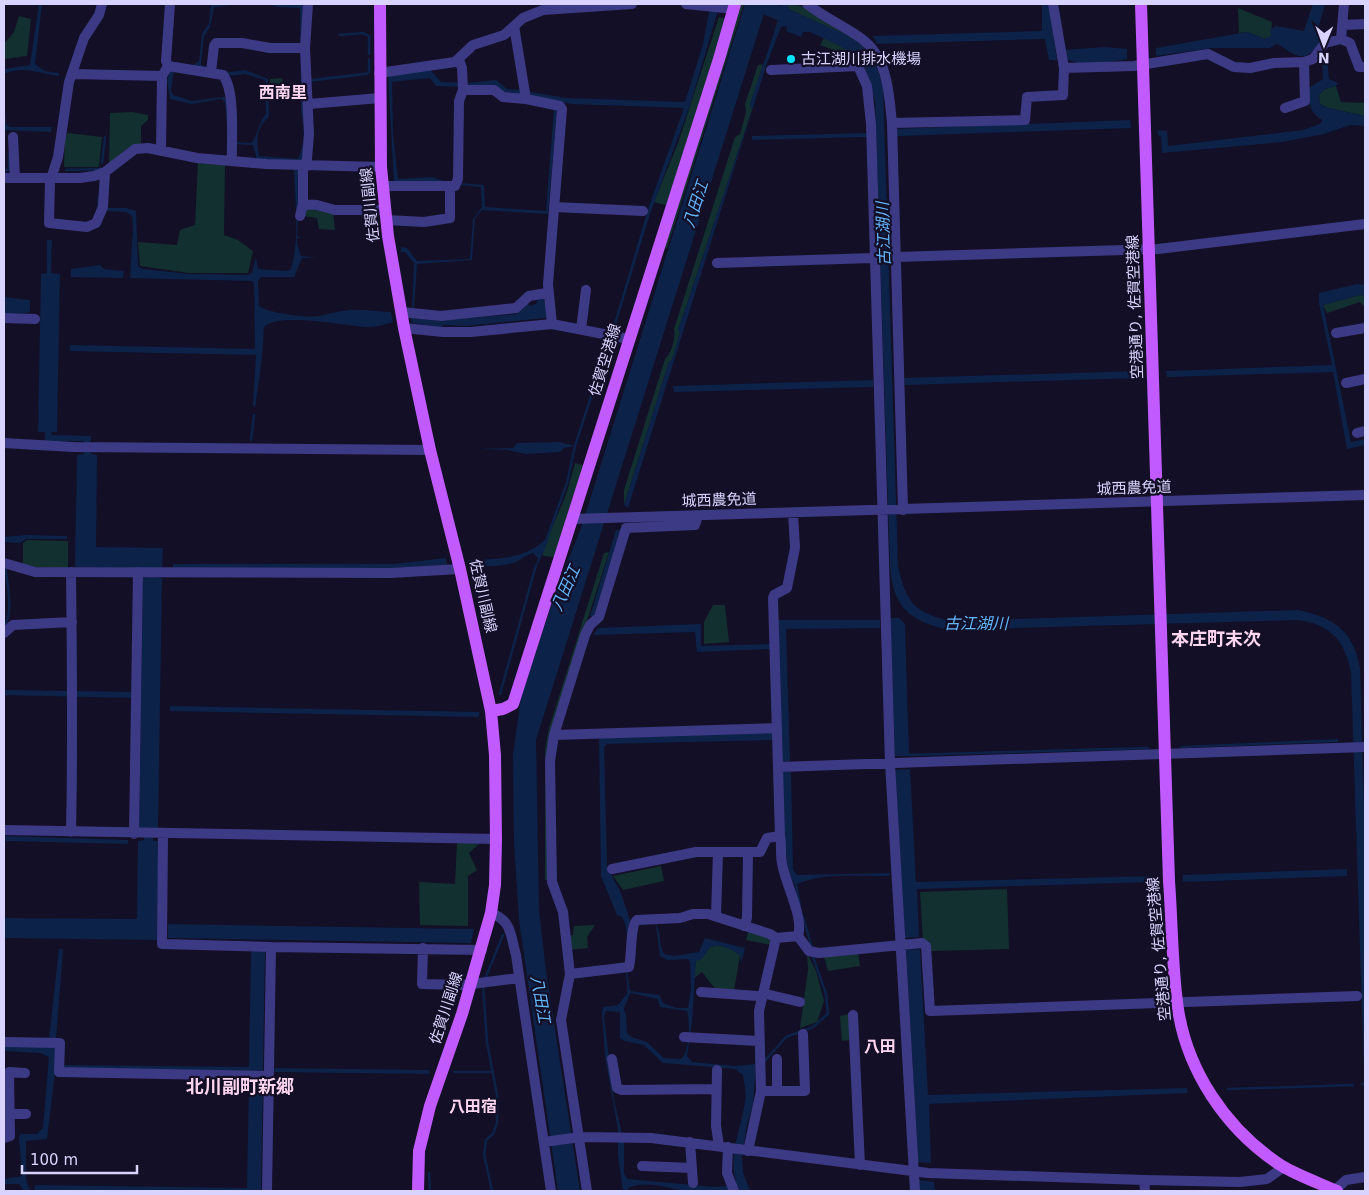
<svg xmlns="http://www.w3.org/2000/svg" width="1369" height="1195" viewBox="0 0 1369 1195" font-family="'DejaVu Sans','Noto Sans JP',sans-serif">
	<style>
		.green { fill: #12302f }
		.water { fill: #0c2248; fill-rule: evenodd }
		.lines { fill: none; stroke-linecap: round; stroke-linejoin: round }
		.stream { stroke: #0c2248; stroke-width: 2.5 }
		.river { stroke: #0c2248; stroke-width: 14 }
		.minor { stroke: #3d3a85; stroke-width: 10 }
		.major { stroke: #c25bff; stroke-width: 12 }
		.poi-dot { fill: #00e5ff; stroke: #130f26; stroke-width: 2 }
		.labels { text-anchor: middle; stroke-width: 4.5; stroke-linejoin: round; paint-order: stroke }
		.poi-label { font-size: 15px; fill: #d9d4ff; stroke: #130f26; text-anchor: start }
		.street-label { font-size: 15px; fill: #d9d4ff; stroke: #130f26 }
		.neighbourhood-label { font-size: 16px; font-weight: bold; fill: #ffd6f0; stroke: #130f26 }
		.water-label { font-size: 16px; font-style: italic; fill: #62b6ff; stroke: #130f26 }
		.quarter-label { font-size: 18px; font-weight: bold; fill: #ffd6f0; stroke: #130f26 }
	</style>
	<rect width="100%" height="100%" fill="#130f26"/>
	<!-- green -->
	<path class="green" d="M739,4H744L667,248L663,247Z
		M787,4C799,4 813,9 820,19L860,43L789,9Z
		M1238,8L1272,22L1271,36L1265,39L1247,32L1239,33Z
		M19,16L31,19L27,56L5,59L4,44L14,32Z
		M719,17L727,19L668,206L654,202L678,143Z
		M824,38L853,52L864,65L854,63L850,56L820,45Z
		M763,64L751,104L752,110L678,330L680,333L672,360L669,362L624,505V490L665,359C671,354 676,338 674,329L735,137L740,134L746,112L745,104L758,65Z
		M282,78L284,84L299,85L298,99L270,98V79Z
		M1336,86L1341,102L1365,103V116L1328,108L1320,104L1319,95L1325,89Z
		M132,112L148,115V120L141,126V144L129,147L109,164L110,113Z
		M68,133L102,137L99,167H64L65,136Z
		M198,162L225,163L224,235L238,240L253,251L248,273H189L140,266L138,242L177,245L180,230L195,225Z
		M304,207L333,212L335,230L319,229L317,218L303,216Z
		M1360,295L1365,296V307L1360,302L1327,313L1323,305Z
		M575,463L587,466L572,498L555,557L543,556V549L566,495Z
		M27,540L68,541V569L23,566V543Z
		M609,552L550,736L549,880H545V749L549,728L604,553Z
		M713,605H725L729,642L704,644V622Z
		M457,842L480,843L469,853L477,870L468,876V926L420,925L419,882L455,884Z
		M661,866L664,881L623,890L613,876Z
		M1007,889L1009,949L929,951V941L923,940L920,892Z
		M595,925L587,937L588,948L570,950L567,936L573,935L574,926Z
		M749,930L771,938V945L746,940Z
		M718,945L726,946L740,955L734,991L715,989L702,972L693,979L696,960L702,958L710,947Z
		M807,953L816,971L824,1001L817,1022L800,1028L808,970Z
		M858,953L860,966L828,971L824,957Z
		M849,1014L851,1040L842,1041L840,1016Z"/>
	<!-- water -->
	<path class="water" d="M39,4H42L35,64L45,71L59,73V76C40,74 23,65 4,74V69L30,65Z
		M211,4H240L214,7L210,27L204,36L201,65L230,72L245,70L268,79L269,117C256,127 256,141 259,156L298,159C305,145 305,128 301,113L300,8L278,7L268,4H305L306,122L302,161L257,160L253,145L234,144V142L251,143C258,136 258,123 266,114L265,80L245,74L227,76L170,63V61L193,65L199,61L202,33L209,24Z
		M745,4H767L536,740L539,910L546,971L580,1191H558L519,920L514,843L513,754L521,698L559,582L581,528Z
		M771,4L781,6L782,4H787L789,9C811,20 838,29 859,43C872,52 879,72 883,86L898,566C906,602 914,613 951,621L1298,610C1334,618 1353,630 1360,668L1365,843V1102L1351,672C1345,640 1329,624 1298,620L949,630C909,621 893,607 890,566L875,102C866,53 852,52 810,32H803L801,37L786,31L787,26L781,27L766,66L628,508L624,505L669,362L672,360L680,333L678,330L752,110L750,104C759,75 770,48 778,19L767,15Z
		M1042,4H1049L1057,60H1049L1045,39L877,44L873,36L1042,31Z
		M1313,4H1325L1317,33L1322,42C1302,64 1299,57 1277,44L1270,48H1212L1156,56V48L1247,32L1265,39L1271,36L1270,29L1276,26L1304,31Z
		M719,7L690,105L651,211L614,331L612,330L648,209L684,108L572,104L529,96L530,92L567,98L685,102L703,44L709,12L711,8Z
		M1105,47L1127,49V59C1109,62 1083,68 1067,59L1065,50Z
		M1322,53L1327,55L1329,79L1338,83L1336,86L1325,89L1319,95L1320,104L1328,108L1365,116V126L1350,125L1324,134L1282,142L1162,153L1161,136L1158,135V130L1167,131L1168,146L1303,130L1320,124L1322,120C1308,111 1309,102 1309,88L1323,79L1322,64L1319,58Z
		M429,68L441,82L466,83L496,80L507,89L521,90V95L472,87L436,86L430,78L392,82L393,134L398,179L431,177L445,181L394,182L388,74Z
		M171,69H174L171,91L173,95L192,101L224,97L227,101L228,144L225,102L221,99L192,104L170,99L167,80Z
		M369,72L368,75L310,82V79Z
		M4,100L6,124L10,127H52L51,132L4,130Z
		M554,110H557L548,214L482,210L475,218L472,260L417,264L414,309H412L414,263L405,252H401V247L407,248L417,261L470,259L473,219L482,207L481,187L459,185L460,183L484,185L485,207L546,211Z
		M1130,120L1131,128L897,136L896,129Z
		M866,133V137L752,140V136Z
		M294,169H301L297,236L301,238H297V243L301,256L317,258H302L294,277H261L258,281L259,306C268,313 307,318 319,316C329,314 339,311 349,310C364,309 377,312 391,312L393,322C384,325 376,327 366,327C345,326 279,312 264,327L262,358L255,408L253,405L256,355L70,351V345L255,349L254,284L252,281L130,278L133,229L132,216L126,212L105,211V208H126L136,211L138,266L143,269L189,274L248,275L252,273L256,257L258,269L287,271L291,269C300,237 295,202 294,169Z
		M47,240H52L51,273L60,274L57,432H52L51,435L91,436V454L97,455L96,547L163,548L162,568L156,577L162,578L158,828H153V841H159L157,940L4,938V918L137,919L138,841L144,840V828H139L143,578L148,577V568L75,567L77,455L84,454V441H45V432H38L41,274L47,273Z
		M100,265L104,269L124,271L123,278L71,277V269Z
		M1357,284L1365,285V296L1360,295L1323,305L1351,442L1365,439V445L1347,449L1333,372L1167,377L1166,371L1332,365L1319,303V293Z
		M4,297L30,300V311L27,313H4Z
		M538,298H544L547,315L545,318L465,326L444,325L441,327L412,323L410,316L438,321L517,314L527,303L530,306L536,304Z
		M1139,371V378L905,385L904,378Z
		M873,380V387L674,392L673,386Z
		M560,442L575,446L564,448L560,452L526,454L507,450L478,449L513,448L517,443Z
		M616,530H621L594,616H590Z
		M26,535L67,536V539H26L20,543L4,542V537Z
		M549,535C547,546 541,559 535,568L538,558L533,553C526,555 522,559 516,562C502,567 486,566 471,566L468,560C497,559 529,560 549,535Z
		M446,558L447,565L393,568L173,569V564H394Z
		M890,618H899L905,624L909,756H895Z
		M777,620H880V628L786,629L790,761L782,762Z
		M701,624V646L770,644V649L697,652L695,632L593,635L598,628Z
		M5,690L131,692V698L4,695Z
		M170,706L479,712V717L170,711Z
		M772,732L773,740L607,744L604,747L607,866L621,893L631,923L654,921C662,930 658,944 664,954L674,956L699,952L705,938L745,948L741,964L740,955C729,948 723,944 710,947L702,959L696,961L692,1022L687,1056L692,1062L734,1066L756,1064L753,1105L747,1124L742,1157L743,1173L750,1191H740L737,1186L731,1191C717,1191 704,1192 690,1191C669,1190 649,1179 628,1188V1191H623L618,1156V1130L605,1056L602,1013L603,1007L618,1005L627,994C628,986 626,978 626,970C626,953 631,933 622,917L617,915L601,876L599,737ZM652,923L656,925L660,956L667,960L688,959L690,962L691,989L688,1008H677L663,1003L659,995L630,991L627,970L630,933L628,926ZM630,993L658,999L660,1007L687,1011C690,1022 690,1051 681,1059L664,1058L647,1042L631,1037L627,1033L626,1016L624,1009ZM606,1011L620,1012V1038L624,1041L644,1045L663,1063L735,1069L743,1075C744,1084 747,1094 745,1102C741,1129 728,1155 736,1181L727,1186L714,1187L628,1179L624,1174V1142L614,1100L604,1016Z
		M1338,739V742L1181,748L1180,746Z
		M910,769L916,882L1155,876V882L917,889L919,937L905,938L895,770Z
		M791,771L793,870L797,875L890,873L889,876C863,877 819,872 796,885C782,875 783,792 783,772Z
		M4,836L128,840V844L4,841Z
		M1347,869V876L1183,882V875Z
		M168,924L474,929L471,943L168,938Z
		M59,949H63L56,1039H49Z
		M920,949L928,1095L1187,1088L1188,1093L929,1104L931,1163L918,1162L906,950Z
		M251,951H265L263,1071L64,1068V1065L249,1067Z
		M4,1044L55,1047V1073L47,1139L26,1141V1180L30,1191H24L19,1184H4V1179L22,1176L19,1137L20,1134H37L43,1128L49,1057L40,1053L4,1051Z
		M275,1068L429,1070V1074L274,1072Z
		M249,1080H263L261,1191H34L35,1185L247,1188Z
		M919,1180L934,1182L935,1191H919Z"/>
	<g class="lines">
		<!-- stream -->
		<path class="stream" d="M339,35L363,33L369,36V54
			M369,59V72
			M102,163L105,137
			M4,170H9V154
			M66,170L100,169
			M98,208L99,196
			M251,440L254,415
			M547,538L567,483L575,446L610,338
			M4,568L6,570C7,583 14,616 4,625
			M500,694L536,565
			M909,755L1148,748
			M796,885L800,905
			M803,917L812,948
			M485,979L503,935
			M483,986L487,1042L497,1095V1123L493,1134L486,1140L484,1154L492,1191
			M763,1063L786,1037L813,1027L828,1014L826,994L812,954
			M454,1072H492
			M1362,1084H1365
			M1228,1089L1353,1085
			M429,1173L430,1191"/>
		<!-- river -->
		<path class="river" d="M757,4L786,16"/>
		<!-- minor -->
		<path class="minor" d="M102,4L99,15L84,38L69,82L58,157L50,182L49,223L87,227L96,223L103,207L105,172
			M308,4L305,48L309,134L307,159L303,171V204L317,205L335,210H386
			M686,4L734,9
			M807,4C825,18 844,26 862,39C888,58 889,94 892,123L903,510
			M1053,4L1064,68L1134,66L1208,54L1234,67L1250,68L1274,63L1304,62L1313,59L1325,43L1341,39
			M1344,4L1341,39L1350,43L1359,67H1365
			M1343,25L1365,24
			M514,26L526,99L560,106L562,109L548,284L552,324
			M459,60L462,68L463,90
			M168,66L166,61L170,4
			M771,70L858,66L867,86L871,124L890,763L915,1191
			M211,72L214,46L216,43H242L270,48H305
			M379,73L455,62L473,45L504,35L523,18L543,10L632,4
			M73,74L162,76L168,66L223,75C236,91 231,141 232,161
			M309,104L380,98
			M1285,108L1305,101L1304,62
			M892,123L1025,120L1027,97L1063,95L1064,68
			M13,137L15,178
			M161,151L162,76
			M4,178H80L94,176L105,172L135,149L148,148L197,158L266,164L381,167
			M383,186H455L458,179L459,101L463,90H494L503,97L526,99
			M554,207L643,211
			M300,216L303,204
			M387,220L424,222L450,218V186
			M896,257L1158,249L1365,224
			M717,263L873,258
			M402,312L441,316L516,308L529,296L547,293
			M4,318L35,319
			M404,328L443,332H471L552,324L629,339
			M581,329L586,290
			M1336,333L1365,328
			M1346,383L1365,379
			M1357,433L1365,431
			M4,443L73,447L430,450
			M572,519L1365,495
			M4,563L35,572L390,573L460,569
			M71,572C72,658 73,745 71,832
			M4,633L13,625L72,622
			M554,735L777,728
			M779,767L1365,747
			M4,830L496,839
			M134,834L138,572
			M163,834L162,944L271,947L267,1191
			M780,836C782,845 780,854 782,863C785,884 804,916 798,936
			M612,869L696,852H760L767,838L780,836L773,598L774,595L787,588L795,548L793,513
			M491,913C512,921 510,934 516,955L551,1191
			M716,916L718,852
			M744,926L747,918L748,853
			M271,947L482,950
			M423,948L422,984L463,985L519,978
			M570,974L629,967C632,956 630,925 637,920L680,918L693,914H708L770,934L776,938L798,936L809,951L819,953L922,943L926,946L930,1011L1357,996
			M701,992L758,996L766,994L800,1002
			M853,1015L860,1165
			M684,1037L759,1041
			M4,1042L60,1043L59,1072L268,1076
			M612,1059L617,1088L622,1090L716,1089
			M777,1059V1091
			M717,1070L716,1126L719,1146
			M761,1091H805L803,1034
			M10,1114H26
			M4,1138L10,1136L9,1072L25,1073
			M544,1142L580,1137L651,1138L928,1173L1144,1180L1240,1182L1267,1179L1284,1167
			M690,1142L693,1183
			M728,1147L727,1173L734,1191
			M748,1151L761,1091L759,1011L776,938
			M642,1166L692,1168
			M1144,1180L1145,1191
			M1335,1190L1346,1180L1365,1177
			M587,1191L561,1020L570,974L563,912L552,882L550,761L554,735L585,635L590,625L599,617L626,528L695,525L698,516"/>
		<!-- major -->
		<path class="major" d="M380,4L381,167L388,236L404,328L430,450L460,569L491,711L495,755L496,839L495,885L491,913L462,1014L430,1106L419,1151L418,1191
			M1141,4L1169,881C1172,921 1172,963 1177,1002C1185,1069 1226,1130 1282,1166C1299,1176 1319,1183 1337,1191
			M491,711L503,709L513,704L719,59L735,4"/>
	</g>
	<!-- markers -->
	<circle class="poi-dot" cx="791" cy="59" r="5"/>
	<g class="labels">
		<!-- poi labels -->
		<g class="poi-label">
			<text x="801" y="64">古江湖川排水機場</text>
		</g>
		<!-- street labels -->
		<g class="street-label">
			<text transform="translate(370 205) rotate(-96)" y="5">佐賀川副線</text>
			<text transform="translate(1135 307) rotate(-92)" y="5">空港通り, 佐賀空港線</text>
			<text transform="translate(605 360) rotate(-73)" y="5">佐賀空港線</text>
			<text transform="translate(1134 488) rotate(-2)" y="5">城西農免道</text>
			<text transform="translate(719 500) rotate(-2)" y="5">城西農免道</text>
			<text transform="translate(483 596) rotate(77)" y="5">佐賀川副線</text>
			<text transform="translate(1159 949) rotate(-95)" y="5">空港通り, 佐賀空港線</text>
			<text transform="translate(446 1008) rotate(-72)" y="5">佐賀川副線</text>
		</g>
		<!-- neighbourhood labels -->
		<g class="neighbourhood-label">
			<text x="283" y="98">西南里</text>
			<text x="880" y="1052">八田</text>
			<text x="473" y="1112">八田宿</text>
		</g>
		<!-- water labels -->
		<g class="water-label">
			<text transform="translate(695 204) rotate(-72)" y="6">八田江</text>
			<text transform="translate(883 234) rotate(-92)" y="6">古江湖川</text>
			<text transform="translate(565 588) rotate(-66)" y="6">八田江</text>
			<text x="976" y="629">古江湖川</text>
			<text transform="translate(541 999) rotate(80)" y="6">八田江</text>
		</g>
		<!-- quarter labels -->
		<g class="quarter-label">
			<text x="1216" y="645">本庄町末次</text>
			<text x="240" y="1093">北川副町新郷</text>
		</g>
	</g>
	<!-- border -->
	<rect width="1369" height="1195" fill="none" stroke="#d9d4ff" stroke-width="10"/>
	<!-- north arrow -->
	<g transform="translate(1324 45) rotate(181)" stroke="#130f26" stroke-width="4" paint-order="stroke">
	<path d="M0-4L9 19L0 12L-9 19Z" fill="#d9d4ff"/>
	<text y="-8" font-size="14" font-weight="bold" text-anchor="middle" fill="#d9d4ff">N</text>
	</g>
	<!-- scale -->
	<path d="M22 1165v8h115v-8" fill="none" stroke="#d9d4ff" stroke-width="2.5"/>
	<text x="30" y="1165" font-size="15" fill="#d9d4ff" stroke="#130f26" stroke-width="4" paint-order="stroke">100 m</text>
</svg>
